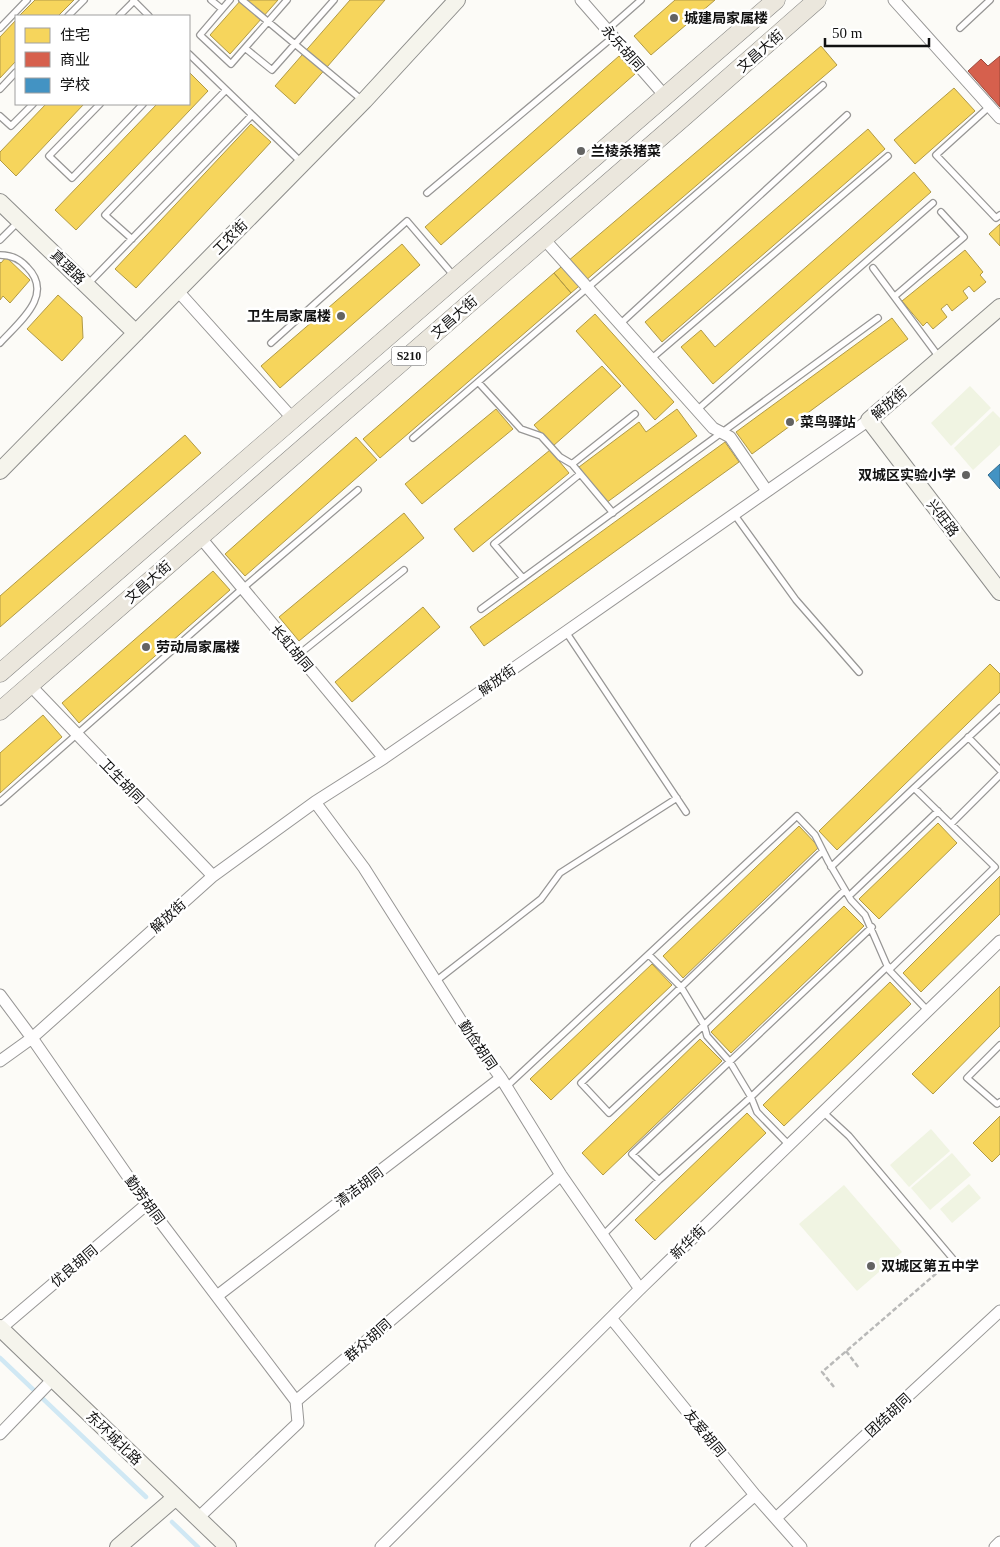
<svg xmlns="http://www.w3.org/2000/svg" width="1000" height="1547" viewBox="0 0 1000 1547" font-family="'Times New Roman','Noto Sans SC',serif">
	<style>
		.pitch { fill: #f0f4e2 }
		.homes { fill: #f6d55c; stroke: #b19a46 }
		.shops { fill: #d6604d; stroke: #9b483b }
		.schools { fill: #4393c3; stroke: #346c8e }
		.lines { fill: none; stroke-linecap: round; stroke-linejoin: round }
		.stream { stroke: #d0e8f4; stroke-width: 4.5 }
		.lane-casing { stroke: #979695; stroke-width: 8 }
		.street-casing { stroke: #979695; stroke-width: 13 }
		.secondary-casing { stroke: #8d8d8b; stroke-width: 18 }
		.primary-casing { stroke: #848482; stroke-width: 19 }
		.path { stroke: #b9b9b8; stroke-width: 2.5; stroke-dasharray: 5 2.5; stroke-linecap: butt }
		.lane { stroke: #fffefe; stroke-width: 5.5 }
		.street { stroke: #fffefe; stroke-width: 11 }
		.secondary { stroke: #f5f4ec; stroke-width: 16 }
		.primary { stroke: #ebe7dd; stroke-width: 18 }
		.poi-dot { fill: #636362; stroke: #fff; stroke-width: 2 }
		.labels { text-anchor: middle; stroke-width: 5; stroke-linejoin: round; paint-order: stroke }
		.shield { fill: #fff; stroke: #585858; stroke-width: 1 }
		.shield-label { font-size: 12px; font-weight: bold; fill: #111 }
		.poi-label { font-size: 14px; font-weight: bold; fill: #111; stroke: #fff; text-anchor: start }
		.street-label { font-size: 14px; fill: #111; stroke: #fff }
	</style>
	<rect width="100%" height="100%" fill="#fcfbf7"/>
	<!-- pitch -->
	<path class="pitch" d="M970,386L991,408L951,446L931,423Z
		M993,411L1000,418V445L973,470L954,448Z
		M931,1129L950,1151L909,1187L890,1165Z
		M952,1153L971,1175L930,1210L911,1188Z
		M969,1184L981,1198L952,1223L940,1209Z
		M844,1185L902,1252L857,1291L799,1224Z"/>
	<!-- homes -->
	<path class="homes" d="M35,0H74L58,16H19Z
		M241,0H278L230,54L210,35Z
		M350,0H385L295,104L275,86Z
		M675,0H715L651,55L634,36Z
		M16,20V61L0,78V37Z
		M821,46L837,65L571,293L554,273Z
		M619,56L635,74L441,245L425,227Z
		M189,72L208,91L76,230L55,210L157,104H189Z
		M954,88L975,111L915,164L894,140Z
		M46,104H84L16,176L0,160V152Z
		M251,124L271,142L136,288L115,269Z
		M868,129L885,149L662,342L645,322Z
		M914,172L931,192L713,384L681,347L701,330L715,347Z
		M1000,224V246L989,234Z
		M402,244L420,265L280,388L261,366Z
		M965,250L983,272L980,275L986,282L974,292L969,286L963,291L968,298L952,311L947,304L941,309L947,317L933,329L927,322L923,326L902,301Z
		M6,257L30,280L10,303L3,296L0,300V262L1,263Z
		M554,273L571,293L380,458L363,439Z
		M58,295L82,317L83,338L62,361L27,329Z
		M595,314L674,402L655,420L576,331Z
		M892,318L908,339L752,454L736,432Z
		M602,366L621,386L553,446L534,425Z
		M496,409L513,429L422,504L405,484Z
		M677,409L697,436L606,503L579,467L639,422L646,432Z
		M185,435L201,453L0,627V596Z
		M356,437L377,460L245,576L225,554Z
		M725,442L739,462L484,646L470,627Z
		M550,450L569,473L473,552L454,529Z
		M404,513L424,538L299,641L279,617Z
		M213,571L230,590L79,723L62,703Z
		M423,607L440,627L352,702L335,682Z
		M990,664L1000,674V692L837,850L819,831Z
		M43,715L62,737L0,793V753Z
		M938,823L957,843L879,919L859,899Z
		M799,826L819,847L683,978L663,956Z
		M1000,876V914L921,992L903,973Z
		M844,906L864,926L731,1053L711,1032Z
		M652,964L672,985L551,1100L530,1079Z
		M890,982L911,1004L784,1126L763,1105Z
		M1000,986V1026L933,1094L912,1074Z
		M700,1039L722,1061L603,1175L582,1153Z
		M747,1113L766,1133L655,1240L635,1220Z
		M1000,1116V1154L992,1162L973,1143Z"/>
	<!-- shops -->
	<path class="shops" d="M1000,56V107L968,71L981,59L988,66Z"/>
	<!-- schools -->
	<path class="schools" d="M1000,464V489L988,475Z"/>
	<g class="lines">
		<!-- stream -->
		<path class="stream" d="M0,1358L146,1497
			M172,1522L198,1547"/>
		<defs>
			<path id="lane" d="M133,0L149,16
				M211,0L222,9
				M230,0L200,35L231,64L287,0
				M242,0L362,100
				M68,16L84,0
				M119,16L134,1
				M0,28L27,0
				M960,28L990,0
				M607,30L641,0
				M245,48L272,70L334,0
				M189,54L301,162
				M0,89L16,72
				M100,104L49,156L72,178L143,104
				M990,106L936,155L996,218L1000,215
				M0,116L11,126L33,104
				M427,193L613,37
				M132,239L105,215L226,90
				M0,240L18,222
				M0,255C11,255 20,259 27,267C55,295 19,322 0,343
				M873,268L939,357
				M87,285L252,115
				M895,296L964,237L941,212
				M620,324L847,115
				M271,343L407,221L454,276
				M651,359L888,156
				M478,382L521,429L541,436L560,457L572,464
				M697,410L933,203
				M413,438L823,85
				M613,513L572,464L635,414
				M734,514L796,600L859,672
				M523,578L494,544L580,474
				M481,609L878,318
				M566,632L686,812
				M298,655L404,570
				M968,737L1000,770
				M914,788L1000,708
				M0,802L243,588L358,490
				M951,824L1000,775
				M823,851L581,1083L609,1113L704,1025L845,890
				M831,867L914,788L995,867L889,970
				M849,896L938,811
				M649,955L681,987L704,1025L707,1036L730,1062L751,1097L757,1112L789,1145
				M436,981L541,899L560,873L677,798
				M1000,1045L967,1078L997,1104L1000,1102
				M506,1087L797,816L815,835L828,861L851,900L865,915L889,970L928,1011
				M823,1112L849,1136L953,1259
				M659,1180L632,1154L872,927
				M603,1235L659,1180L751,1097L888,966"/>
			<path id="street" d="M581,0L665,96
				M894,0L1000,118
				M544,239L713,428L730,437L767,491
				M177,290L293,419
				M200,537L384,758
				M30,685L213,876
				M315,802L364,868L468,1032L501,1078L561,1175L640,1289
				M0,995L32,1038L147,1204L296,1401
				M0,1061L32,1038L213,876L315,802L384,758L477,694L869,420
				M217,1296L501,1078
				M611,1318L755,1495L801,1547
				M0,1329L147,1204
				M0,1434L53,1379
				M198,1518L298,1423L296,1401L561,1175
				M776,1518L1000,1311
				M381,1547L640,1289L1000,941
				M696,1547L755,1495
				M995,1547L1000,1542"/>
			<path id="secondary" d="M0,202L136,333
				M1000,307L869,420L1000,592
				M0,471L364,101L457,0
				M0,1328L228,1547
				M118,1547L176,1497"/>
			<path id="primary" d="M0,673L776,0
				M0,711L685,116L817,0"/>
		</defs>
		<!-- lane casing -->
		<use href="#lane" class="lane-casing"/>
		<!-- street casing -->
		<use href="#street" class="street-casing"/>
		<!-- secondary casing -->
		<use href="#secondary" class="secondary-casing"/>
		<!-- primary casing -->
		<use href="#primary" class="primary-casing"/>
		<!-- path -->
		<path class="path" d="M846,1351L859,1368
			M834,1387L822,1372L946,1265"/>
		<!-- lane -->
		<use href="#lane" class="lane"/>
		<!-- street -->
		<use href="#street" class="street"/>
		<!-- secondary -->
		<use href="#secondary" class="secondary"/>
		<!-- primary -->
		<use href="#primary" class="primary"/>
	</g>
	<!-- markers -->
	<g class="poi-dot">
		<circle cx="674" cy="18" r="5"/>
		<circle cx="581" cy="151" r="5"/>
		<circle cx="341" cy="316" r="5"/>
		<circle cx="790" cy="422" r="5"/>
		<circle cx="966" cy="475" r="5"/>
		<circle cx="146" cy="647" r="5"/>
		<circle cx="871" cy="1266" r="5"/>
	</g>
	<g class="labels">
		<!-- shield labels -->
		<rect class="shield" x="391.5" y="346.5" width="35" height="19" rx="4"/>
		<g class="shield-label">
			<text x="409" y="360">S210</text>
		</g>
		<!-- poi labels -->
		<g class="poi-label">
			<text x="684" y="23">城建局家属楼</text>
			<text x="591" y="156">兰棱杀猪菜</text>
			<text x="331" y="321" text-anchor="end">卫生局家属楼</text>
			<text x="800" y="427">菜鸟驿站</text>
			<text x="956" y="480" text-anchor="end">双城区实验小学</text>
			<text x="156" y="652">劳动局家属楼</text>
			<text x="881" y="1271">双城区第五中学</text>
		</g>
		<!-- street labels -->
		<g class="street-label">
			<text transform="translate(623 48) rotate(49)" y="5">永乐胡同</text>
			<text transform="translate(760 51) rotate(-41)" y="5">文昌大街</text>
			<text transform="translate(230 237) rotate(-45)" y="5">工农街</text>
			<text transform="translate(68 267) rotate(44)" y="5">真理路</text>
			<text transform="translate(454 317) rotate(-41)" y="5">文昌大街</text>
			<text transform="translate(889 403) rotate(-41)" y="5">解放街</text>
			<text transform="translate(943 518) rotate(53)" y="5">兴旺路</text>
			<text transform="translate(148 582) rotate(-41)" y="5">文昌大街</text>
			<text transform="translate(292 648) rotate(50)" y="5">长虹胡同</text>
			<text transform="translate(497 680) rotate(-35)" y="5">解放街</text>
			<text transform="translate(122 781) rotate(46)" y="5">卫生胡同</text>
			<text transform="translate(168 916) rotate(-42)" y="5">解放街</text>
			<text transform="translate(478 1045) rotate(56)" y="5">勤俭胡同</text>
			<text transform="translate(359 1187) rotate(-37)" y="5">清洁胡同</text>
			<text transform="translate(145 1200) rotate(54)" y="5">勤劳胡同</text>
			<text transform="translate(688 1242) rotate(-44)" y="5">新华街</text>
			<text transform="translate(74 1266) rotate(-40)" y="5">优良胡同</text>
			<text transform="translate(368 1340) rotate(-41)" y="5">群众胡同</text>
			<text transform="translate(888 1415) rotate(-43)" y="5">团结胡同</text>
			<text transform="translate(705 1433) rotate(51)" y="5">友爱胡同</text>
			<text transform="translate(114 1438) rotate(44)" y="5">东环城北路</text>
		</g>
	</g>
	<!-- legend -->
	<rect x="15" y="15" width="175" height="90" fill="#ffffff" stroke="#a0a0a0"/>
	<rect x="25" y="28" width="25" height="15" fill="#f6d55c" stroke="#a0a0a0"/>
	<text x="60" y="40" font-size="15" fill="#111111">住宅</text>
	<rect x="25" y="52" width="25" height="15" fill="#d6604d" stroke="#a0a0a0"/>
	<text x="60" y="65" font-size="15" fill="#111111">商业</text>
	<rect x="25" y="78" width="25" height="15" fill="#4393c3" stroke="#a0a0a0"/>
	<text x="60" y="90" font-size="15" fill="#111111">学校</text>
	<!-- scale -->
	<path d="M825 38v8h104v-8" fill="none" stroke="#111111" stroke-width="2.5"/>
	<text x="832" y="38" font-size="15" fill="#111111" stroke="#ffffff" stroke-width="4" paint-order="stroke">50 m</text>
</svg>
